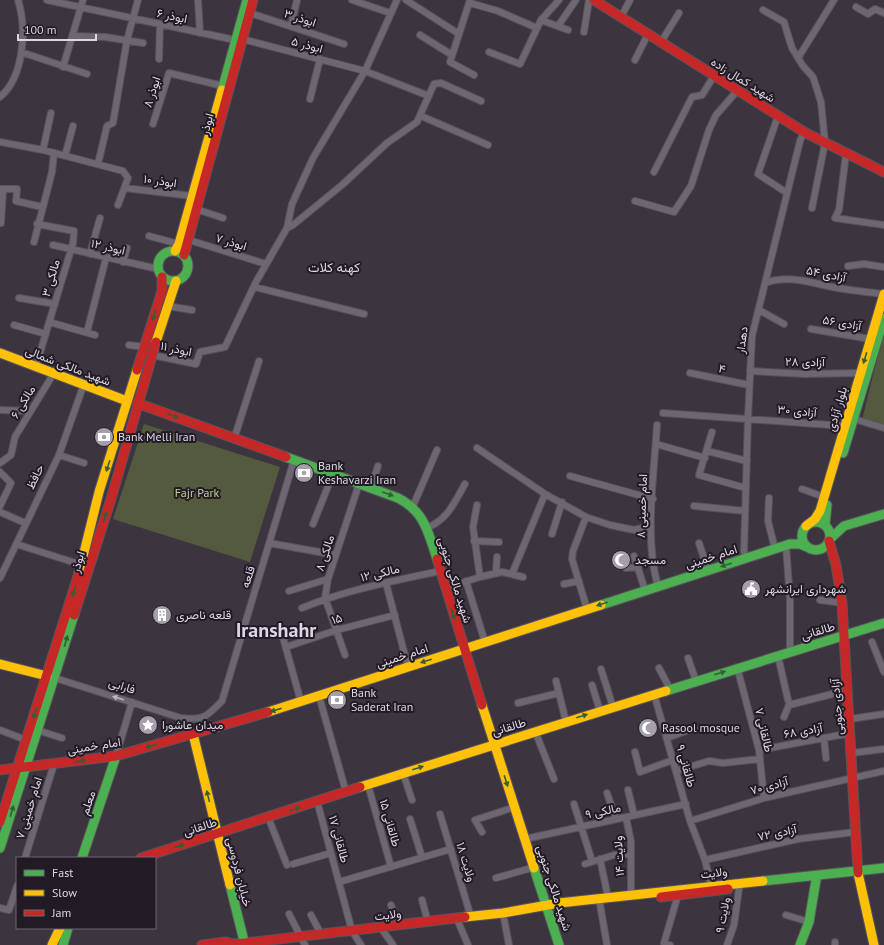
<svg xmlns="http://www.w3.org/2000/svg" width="884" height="945" viewBox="0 0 884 945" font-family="'PT Sans',Vazirmatn,sans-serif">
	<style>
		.green { fill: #545a3d }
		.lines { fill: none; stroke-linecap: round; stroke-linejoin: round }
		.street-casing { stroke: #58525c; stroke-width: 8 }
		.fast-casing { stroke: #58525c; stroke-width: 11 }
		.slow-casing { stroke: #58525c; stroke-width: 11 }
		.jam-casing { stroke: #58525c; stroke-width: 11 }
		.street { stroke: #6c6770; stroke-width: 6 }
		.fast { stroke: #4caf50; stroke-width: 9 }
		.slow { stroke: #ffc107; stroke-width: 9 }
		.jam { stroke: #c62828; stroke-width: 9 }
		.oneway { fill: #345e38 }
		.oneway2 { fill: #bcb5c1 }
		.labels { text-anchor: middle; stroke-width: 4; stroke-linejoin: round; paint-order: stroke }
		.street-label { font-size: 12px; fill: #ded6e4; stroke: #211b25 }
		.poi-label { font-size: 12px; fill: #ded6e4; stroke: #211b25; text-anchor: start }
		.park-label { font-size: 12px; fill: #c1d18e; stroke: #211b25 }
		.neighbourhood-label { font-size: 13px; fill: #ded6e4; stroke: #211b25 }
		.town-label { font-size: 20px; font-weight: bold; fill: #ded6e4; stroke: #211b25 }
	</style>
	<rect width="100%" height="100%" fill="#3c3540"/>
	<!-- green -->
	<path class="green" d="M884,331V427L862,420Z
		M144,424L280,467L250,562L113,519Z"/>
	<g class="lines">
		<defs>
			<path id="street" d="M47,0L235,40
				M198,0L200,33
				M352,0L390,13
				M406,0L459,34
				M470,0L450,62L474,75
				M470,3L498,11L537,28
				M856,7L868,14L875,9L884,13
				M763,10L784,22L792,48L803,66L813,77L821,102L825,143L812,208
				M250,13L344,44
				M621,17L630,0
				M541,20L568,30
				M291,26L297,0
				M558,26L576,0
				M584,32L589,0
				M420,35L452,55
				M72,36L105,37L143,43
				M242,39L365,71L429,96
				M661,42L679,13
				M21,52L87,74
				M489,52L520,64L541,20L559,0
				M798,58L834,0
				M159,59L160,24
				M635,60L648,34
				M63,67L83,0
				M0,97C24,77 27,29 18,0
				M310,99L320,59
				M421,116L488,145
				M778,116L758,174L787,193
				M153,124L169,73L223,86
				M0,142L43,150L123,171L128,178L118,205
				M43,150L51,113
				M846,154L839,210L835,218L884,225
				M65,156L73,126
				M98,164L107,126L113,123L127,40L138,0
				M654,172L692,97L702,95L714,76
				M125,188L192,196
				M0,189H17L16,201L42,207
				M635,201L674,212L691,186L709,130L716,115L737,91
				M196,209L223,218
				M1,223L3,189
				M287,228L293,225L342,185L387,143L417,122L434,84L441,83L481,101
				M149,236L179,244
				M189,240L266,264
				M34,242L52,172L54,153
				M53,245L158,269
				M90,254L100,218
				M123,262L127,248
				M848,266L864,264L884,267
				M765,283C789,274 814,284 838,288C853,291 869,292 884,294
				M254,287L364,314
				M19,298L55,304
				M167,306L192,310
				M759,310L784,324
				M49,322L95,335
				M14,325L46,334
				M811,329L870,339
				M87,332L106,258
				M129,345L145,347
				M152,355L196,364L200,352L225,347L256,282L287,228L292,204L313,158L365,71L397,0
				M36,366L73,243L74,231L37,224
				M750,371L805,374L860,373
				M690,373L749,385
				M0,410L30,411
				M663,413L844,426
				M854,419L884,428
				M657,425C654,475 644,539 658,586
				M712,432L699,475L746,488
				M234,439L259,361
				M656,444L705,458
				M477,448L545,494
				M707,451L747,461
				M59,455L84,463
				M0,463L11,455L15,437L54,373
				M0,472L11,483L0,506
				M570,476L653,499
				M371,488L378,466
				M802,489L824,497
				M769,498L768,521L775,549
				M477,505L473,527L480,577
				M413,506L437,450
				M694,506L745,511
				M0,512L25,523
				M586,517L573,551L572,559L587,609
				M313,524L333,474
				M427,528C448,519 454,503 465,484
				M552,534L562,502
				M474,541L499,542
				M269,543L336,555
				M699,543L708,570
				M16,544L82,565
				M786,546L790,599V652
				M634,556L645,590
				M746,558L744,551L748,418L752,336L800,141L804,132
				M626,568L638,567
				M496,573L497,557
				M512,574L545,494L586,517L610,525L634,530L651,526
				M0,578L59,455L84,384
				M466,581L485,642
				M386,583L408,667
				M564,584L579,581
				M445,588L480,577L502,572L523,577
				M289,591L328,579
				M820,600L842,603
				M302,608C346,590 393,581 440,571
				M282,634L301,702
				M872,642L884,672
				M286,647L337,630L395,615
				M345,655L325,598L328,579L359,484
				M778,656L788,700
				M688,658L696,681
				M737,667L759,750L764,798
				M659,668L670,689
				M601,669L613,707
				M55,678L181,718C204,721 207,716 222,701L294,460
				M556,681L566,722
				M592,685L600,711
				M654,694L690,821L705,860L711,885
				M319,696L346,792
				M518,703L559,693
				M784,717L789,705L848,690
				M850,719L884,714
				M0,730L26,740
				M37,730L62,738
				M535,731L554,779
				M667,738L694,728
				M824,738L826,758
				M759,750L851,733
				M635,752L640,772L673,760
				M852,753L884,749
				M116,756L132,702
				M676,771L709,761L723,763L760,759
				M403,773L412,800
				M368,785L391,867
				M628,790L634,815
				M607,793L616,819
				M317,801L352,931L361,945
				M574,804L592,861
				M440,814L471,917
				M268,817L287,865
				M626,817L631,842V894
				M410,819L422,857
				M690,821L764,798L884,771
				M482,832L475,820L515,807
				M525,839L686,804
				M25,858L54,764
				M600,859L608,897
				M705,860L798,839L855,832
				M293,864L331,853
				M585,864L614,855L630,854
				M496,878L535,867
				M339,882L451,849
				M422,900L428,922
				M600,904L607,945
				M391,905L398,926
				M0,908L9,910L17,886
				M503,913L509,945
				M289,914L305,945
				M311,915L321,934
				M786,915L809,922
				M457,919L468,945
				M381,928L393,945
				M670,945L664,943L678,895
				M727,945L734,925L739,888
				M835,945V942"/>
			<path id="fast" d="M222,90L247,0
				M158 266a15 15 0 1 1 30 0a15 15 0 1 1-30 0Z
				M843,453L884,318
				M286,457L398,498C425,512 428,532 437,559
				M802 536a14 14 0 1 1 28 0a14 14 0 1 1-28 0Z
				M825,525L827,505
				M830,539L844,526L884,514
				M601,605L790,544H800L807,547
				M666,691L884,623
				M0,848L74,615
				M82,858L116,756
				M534,868L559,945
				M763,881L884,868
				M230,885L245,945
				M63,945L68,928
				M800,945L809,922L816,880"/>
			<path id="slow" d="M175,251L179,244L222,90
				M156,342L176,281
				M0,353L127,401
				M806,526L815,519L820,511L884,294
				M79,573L99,492L137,370
				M0,664L47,676
				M482,705L534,868
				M268,712L601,605
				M193,734L230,885
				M360,787L666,691
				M858,873L874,945
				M465,917L503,913L559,903L763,881
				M52,945L60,928"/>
			<path id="jam" d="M594,0L804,132L884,172
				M184,255L253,0
				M137,370L162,291V277
				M137,403L286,457
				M829,541L836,565L842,603L858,873
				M437,559L482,705
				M74,615L111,499L156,342
				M0,770L116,756L268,712
				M0,822L79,573
				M141,858L360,787
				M661,897L728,889
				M202,945L226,942L232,944L245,943L465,917"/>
		</defs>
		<!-- street casing -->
		<use href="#street" class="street-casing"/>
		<!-- fast casing -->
		<use href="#fast" class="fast-casing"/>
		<!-- slow casing -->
		<use href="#slow" class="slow-casing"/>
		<!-- jam casing -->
		<use href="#jam" class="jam-casing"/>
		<!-- street -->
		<use href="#street" class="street"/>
		<!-- fast -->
		<use href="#fast" class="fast"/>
		<!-- slow -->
		<use href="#slow" class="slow"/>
		<!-- jam -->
		<use href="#jam" class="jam"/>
	</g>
	<!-- one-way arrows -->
	<defs><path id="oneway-solid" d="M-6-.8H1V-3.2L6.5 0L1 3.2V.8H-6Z"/></defs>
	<g class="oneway">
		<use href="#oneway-solid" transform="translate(154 315) rotate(107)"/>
		<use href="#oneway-solid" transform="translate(865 358) rotate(107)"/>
		<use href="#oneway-solid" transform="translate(173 416) rotate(20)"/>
		<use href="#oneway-solid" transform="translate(108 466) rotate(108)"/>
		<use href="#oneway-solid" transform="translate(388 494) rotate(20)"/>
		<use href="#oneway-solid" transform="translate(105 517) rotate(-73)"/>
		<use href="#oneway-solid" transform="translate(726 565) rotate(162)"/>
		<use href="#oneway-solid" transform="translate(74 591) rotate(107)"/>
		<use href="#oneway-solid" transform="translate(602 604) rotate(162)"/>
		<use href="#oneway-solid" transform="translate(453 614) rotate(73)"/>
		<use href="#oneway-solid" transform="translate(66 641) rotate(-73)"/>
		<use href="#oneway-solid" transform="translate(426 661) rotate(162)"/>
		<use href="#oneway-solid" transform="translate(720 673) rotate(-18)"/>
		<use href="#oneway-solid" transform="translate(276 710) rotate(162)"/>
		<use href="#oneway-solid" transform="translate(35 713) rotate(108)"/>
		<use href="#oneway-solid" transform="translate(582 716) rotate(-17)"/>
		<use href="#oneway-solid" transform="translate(151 746) rotate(164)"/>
		<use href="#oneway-solid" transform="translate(80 761) rotate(-8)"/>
		<use href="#oneway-solid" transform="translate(418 768) rotate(-18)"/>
		<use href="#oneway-solid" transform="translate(506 781) rotate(72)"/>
		<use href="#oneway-solid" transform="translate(208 796) rotate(-104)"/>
		<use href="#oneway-solid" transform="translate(295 809) rotate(-18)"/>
		<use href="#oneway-solid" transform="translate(12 811) rotate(-73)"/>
		<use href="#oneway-solid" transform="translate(179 846) rotate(-18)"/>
	</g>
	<use class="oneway2" href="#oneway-solid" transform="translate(118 698) rotate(-163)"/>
	<!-- icons -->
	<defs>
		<symbol id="bank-disc" viewBox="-11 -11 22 22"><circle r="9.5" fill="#a59eab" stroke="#211b25"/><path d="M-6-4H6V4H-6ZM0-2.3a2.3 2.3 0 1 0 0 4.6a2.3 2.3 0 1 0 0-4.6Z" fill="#fff"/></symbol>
		<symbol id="mosque-disc" viewBox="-11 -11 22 22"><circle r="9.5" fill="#a59eab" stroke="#211b25"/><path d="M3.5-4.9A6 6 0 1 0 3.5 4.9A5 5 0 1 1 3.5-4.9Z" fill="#fff"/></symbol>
		<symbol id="civic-disc" viewBox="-11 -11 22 22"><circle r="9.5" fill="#a59eab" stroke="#211b25"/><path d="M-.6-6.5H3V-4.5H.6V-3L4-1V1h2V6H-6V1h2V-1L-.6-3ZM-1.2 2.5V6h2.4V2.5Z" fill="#fff"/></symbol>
		<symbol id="building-disc" viewBox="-11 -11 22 22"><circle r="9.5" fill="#a59eab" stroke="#211b25"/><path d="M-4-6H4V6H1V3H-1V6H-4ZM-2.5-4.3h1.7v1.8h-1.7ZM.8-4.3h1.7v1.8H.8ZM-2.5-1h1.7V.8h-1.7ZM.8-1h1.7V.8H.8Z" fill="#fff"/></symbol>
		<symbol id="sight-disc" viewBox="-11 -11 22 22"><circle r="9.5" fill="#a59eab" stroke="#211b25"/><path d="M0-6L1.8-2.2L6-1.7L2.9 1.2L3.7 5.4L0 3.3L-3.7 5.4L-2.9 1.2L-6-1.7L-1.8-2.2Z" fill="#fff"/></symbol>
	</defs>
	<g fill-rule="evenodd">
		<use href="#bank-disc" x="93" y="426" width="22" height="22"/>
		<use href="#bank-disc" x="293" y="462" width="22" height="22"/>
		<use href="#mosque-disc" x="610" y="549" width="22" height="22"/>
		<use href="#civic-disc" x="740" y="578" width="22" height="22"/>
		<use href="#building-disc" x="151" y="604" width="22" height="22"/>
		<use href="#bank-disc" x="326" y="689" width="22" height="22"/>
		<use href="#sight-disc" x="137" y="714" width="22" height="22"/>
		<use href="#mosque-disc" x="637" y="717" width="22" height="22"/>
	</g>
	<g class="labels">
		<!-- street labels -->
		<g class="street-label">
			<text transform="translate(172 16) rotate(12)" y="4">ابوذر ۶</text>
			<text transform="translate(300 18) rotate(18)" y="4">ابوذر ۳</text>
			<text transform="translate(307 45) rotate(15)" y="4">ابوذر ۵</text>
			<text transform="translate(743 80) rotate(32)" y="4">شهید کمال زاده</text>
			<text transform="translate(152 92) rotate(-72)" y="4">ابوذر ۸</text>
			<text transform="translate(207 124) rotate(-75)" y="4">ابوذر</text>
			<text transform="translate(160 181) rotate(8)" y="4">ابوذر ۱۰</text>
			<text transform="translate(231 242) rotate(17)" y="4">ابوذر ۷</text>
			<text transform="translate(108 247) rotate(13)" y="4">ابوذر ۱۲</text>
			<text transform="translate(826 274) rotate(11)" y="4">آزادی ۵۴</text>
			<text transform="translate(51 278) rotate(-74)" y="4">مالکی ۳</text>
			<text transform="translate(842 323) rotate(10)" y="4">آزادی ۵۶</text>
			<text transform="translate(742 340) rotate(-82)" y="4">دهدار</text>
			<text transform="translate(176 349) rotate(12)" y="4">ابوذر ۱۱</text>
			<text transform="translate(805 362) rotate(1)" y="4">آزادی ۲۸</text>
			<text transform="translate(68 366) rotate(21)" y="4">شهید مالکی شمالی</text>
			<text transform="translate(722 369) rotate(14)" y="4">۴</text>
			<text transform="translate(23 402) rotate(-59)" y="4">مالکی ۶</text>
			<text transform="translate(837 409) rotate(-74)" y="4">بلوار آزادی</text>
			<text transform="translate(797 411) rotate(5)" y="4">آزادی ۳۰</text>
			<text transform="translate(35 477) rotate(-64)" y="4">حافظ</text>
			<text transform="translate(642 506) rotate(-88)" y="4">امام خمینی ۸</text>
			<text transform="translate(325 553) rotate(-72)" y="4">مالکی ۸</text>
			<text transform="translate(711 557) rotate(-18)" y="4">امام خمینی</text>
			<text transform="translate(78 562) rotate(-73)" y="4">ابوذر</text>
			<text transform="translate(380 573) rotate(-13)" y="4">مالکی ۱۲</text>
			<text transform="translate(248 577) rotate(-73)" y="4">قلعه</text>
			<text transform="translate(455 580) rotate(73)" y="4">شهید مالکی جنوبی</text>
			<text transform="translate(337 619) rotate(-16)" y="4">۱۵</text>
			<text transform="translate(818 631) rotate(-17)" y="4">طالقانی</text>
			<text transform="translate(402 656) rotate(-18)" y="4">امام خمینی</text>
			<text transform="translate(122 686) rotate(17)" y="4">فارابی</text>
			<text transform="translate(837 707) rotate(-94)" y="4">آزادی جنوبی</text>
			<text transform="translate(509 727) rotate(-17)" y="4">طالقانی</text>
			<text transform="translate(764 730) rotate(77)" y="4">طالقانی ۷</text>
			<text transform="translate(803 731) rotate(-10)" y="4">آزادی ۶۸</text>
			<text transform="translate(94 746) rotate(-9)" y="4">امام خمینی</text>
			<text transform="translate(686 766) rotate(74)" y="4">طالقانی ۹</text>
			<text transform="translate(769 786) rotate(-15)" y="4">آزادی ۷۰</text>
			<text transform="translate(88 803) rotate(-72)" y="4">معلم</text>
			<text transform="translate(29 808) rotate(-73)" y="4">امام خمینی ۷</text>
			<text transform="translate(603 811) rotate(-12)" y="4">مالکی ۹</text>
			<text transform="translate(390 823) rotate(74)" y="4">طالقانی ۱۵</text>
			<text transform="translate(200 827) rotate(-18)" y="4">طالقانی</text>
			<text transform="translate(777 833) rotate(-12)" y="4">آزادی ۷۲</text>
			<text transform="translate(339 839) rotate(75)" y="4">طالقانی ۱۷</text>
			<text transform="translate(619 856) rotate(-93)" y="4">ولایت ۱۴</text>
			<text transform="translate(466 862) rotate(73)" y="4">ولایت ۱۸</text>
			<text transform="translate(239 872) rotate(76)" y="4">خیابان فردوسی</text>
			<text transform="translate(714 873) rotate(-6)" y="4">ولایت</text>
			<text transform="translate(554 888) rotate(72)" y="4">شهید مالکی جنوبی</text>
			<text transform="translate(388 915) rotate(-7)" y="4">ولایت</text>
			<text transform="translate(723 915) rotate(-79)" y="4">ولایت ۹</text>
		</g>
		<!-- poi labels -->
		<g class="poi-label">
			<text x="118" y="441">Bank Melli Iran</text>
			<text x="318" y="470">Bank<tspan x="318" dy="14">Keshavarzi Iran</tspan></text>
			<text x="635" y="564">مسجد</text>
			<text x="765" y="593">شهرداری ایرانشهر</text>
			<text x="176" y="619">قلعه ناصری</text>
			<text x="351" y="697">Bank<tspan x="351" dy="14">Saderat Iran</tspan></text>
			<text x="162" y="729">میدان عاشورا</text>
			<text x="662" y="732">Rasool mosque</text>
		</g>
		<!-- park labels -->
		<g class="park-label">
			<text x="197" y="497">Fajr Park</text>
		</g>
		<!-- neighbourhood labels -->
		<g class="neighbourhood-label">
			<text x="334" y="272">کهنه کلات</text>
		</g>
		<!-- town labels -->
		<g class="town-label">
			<text x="276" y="637">Iranshahr</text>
		</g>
	</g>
	<!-- legend -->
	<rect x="16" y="857" width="140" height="72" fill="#211b25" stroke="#6d6671"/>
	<rect x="24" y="870" width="20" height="6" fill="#4caf50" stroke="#6d6671"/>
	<text x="52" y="877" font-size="12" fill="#ded6e4">Fast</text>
	<rect x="24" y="890" width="20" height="6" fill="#ffc107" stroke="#6d6671"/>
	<text x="52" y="897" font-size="12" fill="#ded6e4">Slow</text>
	<rect x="24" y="910" width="20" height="6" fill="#c62828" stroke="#6d6671"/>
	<text x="52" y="917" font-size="12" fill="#ded6e4">Jam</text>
	<!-- scale -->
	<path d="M18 34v6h78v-6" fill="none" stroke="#ded6e4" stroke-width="2"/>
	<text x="24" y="34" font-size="12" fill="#ded6e4" stroke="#211b25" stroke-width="3" paint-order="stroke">100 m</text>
</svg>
